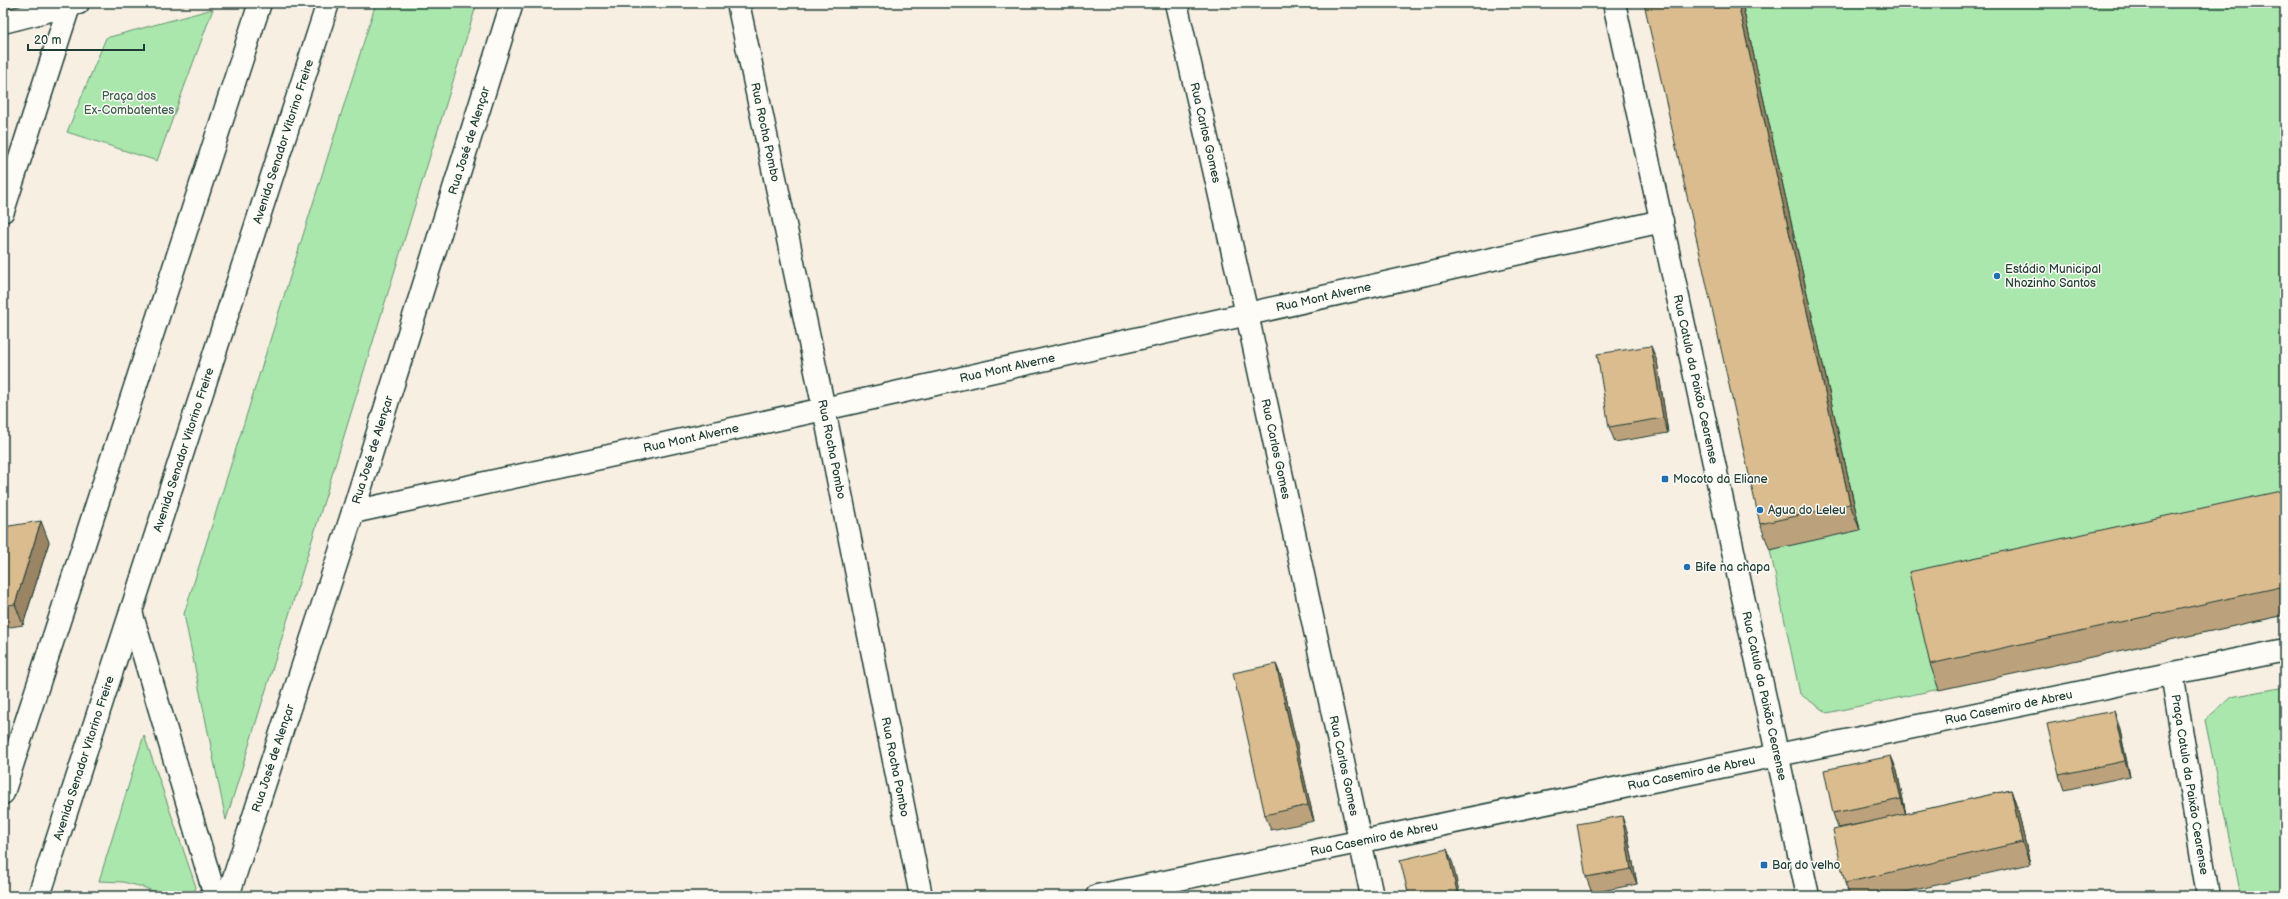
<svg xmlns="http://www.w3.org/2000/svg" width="2288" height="899" viewBox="0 0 2288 899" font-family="'Balsamiq Sans',sans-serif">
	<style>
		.green { fill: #aae7ad; stroke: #649270 }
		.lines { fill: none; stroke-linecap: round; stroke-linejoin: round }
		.minor-casing { stroke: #1f3d34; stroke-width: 25 }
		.tertiary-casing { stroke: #1f3d34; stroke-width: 25 }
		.primary-casing { stroke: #1f3d34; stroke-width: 25 }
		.minor { stroke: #fdfcf7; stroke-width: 22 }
		.tertiary { stroke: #fdfcf7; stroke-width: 22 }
		.primary { stroke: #fdfcf7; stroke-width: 22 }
		.wall { fill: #bca27b; stroke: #1f3d34 }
		.shaded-wall { fill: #998464; stroke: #1f3d34 }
		.building { fill: #dbbc8f; stroke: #1f3d34 }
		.poi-dot { fill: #1f6fb2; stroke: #fdfcf7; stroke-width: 1.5 }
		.labels { text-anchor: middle; stroke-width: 3; stroke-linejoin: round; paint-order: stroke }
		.park-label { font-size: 12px; fill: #3b5f4c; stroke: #fdfcf7 }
		.street-label { font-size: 12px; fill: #1f3d34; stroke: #fdfcf7 }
		.poi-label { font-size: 12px; fill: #1f3d34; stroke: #fdfcf7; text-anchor: start }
	</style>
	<rect width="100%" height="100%" fill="#f6efe2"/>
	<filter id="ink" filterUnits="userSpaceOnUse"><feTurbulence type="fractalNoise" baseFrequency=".025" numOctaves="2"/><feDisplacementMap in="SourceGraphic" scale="8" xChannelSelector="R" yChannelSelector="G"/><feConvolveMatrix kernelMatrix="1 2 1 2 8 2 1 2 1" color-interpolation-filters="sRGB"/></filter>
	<g filter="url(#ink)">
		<!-- green -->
		<path class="green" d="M376,3H477L226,820L184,614Z
			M1648,3H2285V615L1827,713L1800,694L1770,550Z
			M213,9L157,161L67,132L106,38Z
			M2285,687V896H2241L2205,720L2231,697Z
			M144,735L196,887L193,896H164L143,887L123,882L99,881Z"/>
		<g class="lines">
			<defs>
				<g id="minor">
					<path id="s1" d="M738,3L824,409L921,896"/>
					<path id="s2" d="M1614,3L1808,896"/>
					<path d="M3,22L78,3"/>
					<path id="s3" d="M353,512L824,409L1662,221"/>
					<path id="s4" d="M2172,673L2208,896"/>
					<path id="s5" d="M228,896L353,512L512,3"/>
					<path id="s6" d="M1097,896L2285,650"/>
				</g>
				<g id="tertiary">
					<path id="s7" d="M1176,3L1247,314L1372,896"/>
					<path d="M3,211L70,3"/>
				</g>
				<g id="primary">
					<path d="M131,612L215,896"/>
					<path d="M3,793L260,3"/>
					<path id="s8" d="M39,896L328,3"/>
				</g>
			</defs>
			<!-- minor casing -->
			<use href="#minor" class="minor-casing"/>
			<!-- tertiary casing -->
			<use href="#tertiary" class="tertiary-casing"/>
			<!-- primary casing -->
			<use href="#primary" class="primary-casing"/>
			<!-- minor -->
			<use href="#minor" class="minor"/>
			<!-- tertiary -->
			<use href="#tertiary" class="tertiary"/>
			<!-- primary -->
			<use href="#primary" class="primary"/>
		</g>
		<!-- wall -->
		<path class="wall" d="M1742,3L1860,530L1770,550L1760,524Z
			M1657,361L1668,433L1615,442L1609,427Z
			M2285,490V615L1939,690L1930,664Z
			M3,527L49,542L23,625L3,628Z
			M1276,664L1282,679L1314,821L1271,830L1265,815Z
			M2119,726L2130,776L2064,790L2059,775Z
			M1891,756L1897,771L1906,814L2011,790L2018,811L2030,864L1888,896H1850L1845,883L1875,821L1838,828L1833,813Z
			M1627,831L1637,884L1592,893L1586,877Z"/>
		<!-- shaded-wall -->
		<path class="shaded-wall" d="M1738,3H1742L1860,530L1850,504Z
			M1651,346L1657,361L1668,433L1663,418Z
			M41,521L49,542L23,625L15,604Z
			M1276,664L1282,679L1314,821L1308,805Z
			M2114,711L2119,726L2130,776L2125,761Z
			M1891,756L1897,771L1906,815L1901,799Z
			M2011,790L2018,811L2030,864L2022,842Z
			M1622,816L1627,831L1637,884L1631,869Z
			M1447,849L1453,864L1460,896H1458Z"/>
		<!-- building -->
		<path class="building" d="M1644,3H1738L1850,504L1760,524Z
			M1651,346L1663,418L1609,427L1597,354Z
			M2285,490V586L1930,664L1909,572Z
			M41,521L15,604L3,606V527Z
			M1276,664L1308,805L1265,815L1233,673Z
			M2114,711L2125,761L2059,775L2047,724Z
			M1891,756L1901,799L1833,813L1824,770Z
			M2011,790L2022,842L1845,883L1833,830Z
			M1622,816L1631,869L1586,877L1577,824Z
			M1447,849L1458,896H1409L1400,860Z"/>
	</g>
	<!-- markers -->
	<g class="poi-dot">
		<circle cx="1997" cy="276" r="4"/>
		<rect x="1661" y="475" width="8" height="8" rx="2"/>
		<circle cx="1760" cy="510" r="4"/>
		<circle cx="1687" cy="567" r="4"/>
		<rect x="1760" y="861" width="8" height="8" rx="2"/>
	</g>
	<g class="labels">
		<!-- park labels -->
		<g class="park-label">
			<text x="129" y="100">Praça dos<tspan x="129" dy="14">Ex-Combatentes</tspan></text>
		</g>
		<!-- street labels -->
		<g class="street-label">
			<text dy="4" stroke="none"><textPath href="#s1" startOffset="132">Rua Rocha Pombo</textPath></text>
			<text dy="4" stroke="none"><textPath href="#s7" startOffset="133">Rua Carlos Gomes</textPath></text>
			<text dy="4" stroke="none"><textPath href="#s8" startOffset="793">Avenida Senador Vitorino Freire</textPath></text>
			<text dy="4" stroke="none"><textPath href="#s5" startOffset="793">Rua José de Alençar</textPath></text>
			<text dy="4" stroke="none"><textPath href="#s3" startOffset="994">Rua Mont Alverne</textPath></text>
			<text dy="4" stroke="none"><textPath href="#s3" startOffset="670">Rua Mont Alverne</textPath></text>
			<text dy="4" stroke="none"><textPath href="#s2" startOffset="385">Rua Catulo da Paixão Cearense</textPath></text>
			<text dy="4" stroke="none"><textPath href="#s3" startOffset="346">Rua Mont Alverne</textPath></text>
			<text dy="4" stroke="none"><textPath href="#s1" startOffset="456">Rua Rocha Pombo</textPath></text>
			<text dy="4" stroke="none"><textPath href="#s7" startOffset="457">Rua Carlos Gomes</textPath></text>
			<text dy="4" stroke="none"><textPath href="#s8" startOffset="469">Avenida Senador Vitorino Freire</textPath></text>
			<text dy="4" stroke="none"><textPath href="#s5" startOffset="469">Rua José de Alençar</textPath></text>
			<text dy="4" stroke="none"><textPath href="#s2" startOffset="709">Rua Catulo da Paixão Cearense</textPath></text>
			<text dy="4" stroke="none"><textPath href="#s6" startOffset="931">Rua Casemiro de Abreu</textPath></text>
			<text dy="4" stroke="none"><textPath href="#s8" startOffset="145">Avenida Senador Vitorino Freire</textPath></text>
			<text dy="4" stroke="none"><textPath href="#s5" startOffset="145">Rua José de Alençar</textPath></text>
			<text dy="4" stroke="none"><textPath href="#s7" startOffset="781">Rua Carlos Gomes</textPath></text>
			<text dy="4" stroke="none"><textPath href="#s1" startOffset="780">Rua Rocha Pombo</textPath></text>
			<text dy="4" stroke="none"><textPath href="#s6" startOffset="607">Rua Casemiro de Abreu</textPath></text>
			<text dy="4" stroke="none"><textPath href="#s4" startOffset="113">Praça Catulo da Paixão Cearense</textPath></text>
			<text dy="4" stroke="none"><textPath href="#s6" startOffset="283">Rua Casemiro de Abreu</textPath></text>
		</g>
		<!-- poi labels -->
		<g class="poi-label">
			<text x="2005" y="273">Estádio Municipal<tspan x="2005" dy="14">Nhozinho Santos</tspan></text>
			<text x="1673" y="483">Mocoto da Eliane</text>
			<text x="1768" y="514">Agua do Leleu</text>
			<text x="1695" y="571">Bife na chapa</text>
			<text x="1772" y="869">Bar do velho</text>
		</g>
	</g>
	<!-- margin -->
	<rect width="2288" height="899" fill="none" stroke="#fdfcf7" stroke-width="16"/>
	<rect x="8" y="8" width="2272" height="883" fill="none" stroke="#1f3d34" stroke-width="1.5" filter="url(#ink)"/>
	<!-- scale -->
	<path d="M28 44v6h116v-6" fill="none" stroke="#1f3d34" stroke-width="2"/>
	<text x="34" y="44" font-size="12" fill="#1f3d34" stroke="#fdfcf7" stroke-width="3" paint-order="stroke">20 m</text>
</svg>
